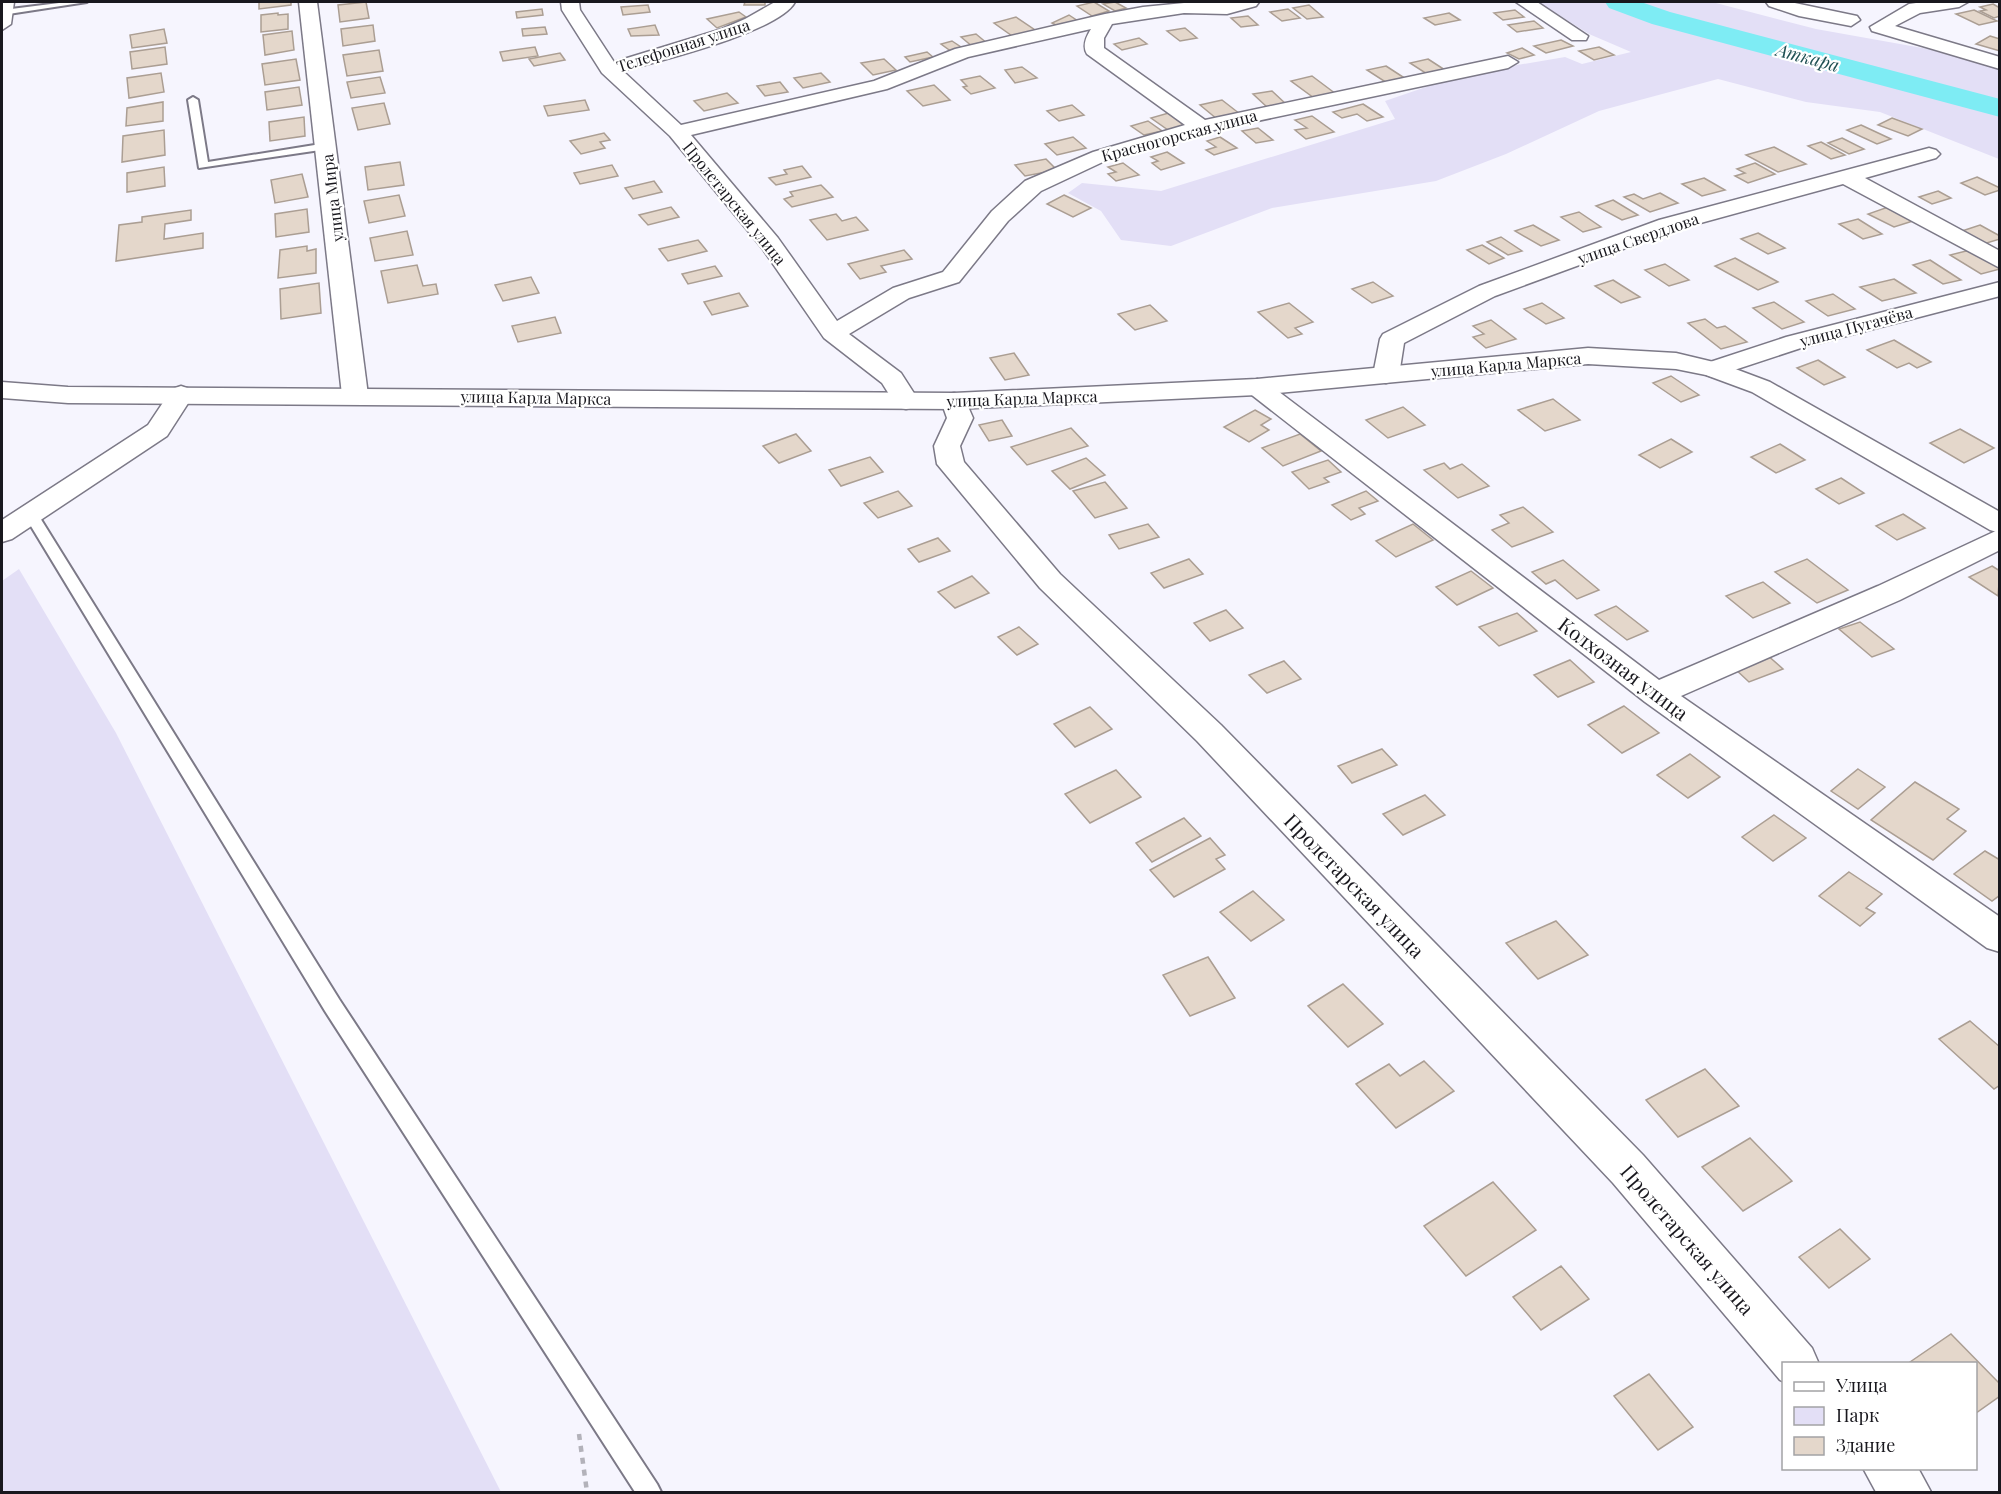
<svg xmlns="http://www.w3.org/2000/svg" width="2001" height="1494" viewBox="0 0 2001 1494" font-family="'Playfair Display',serif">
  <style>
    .green { fill: #e3dff6 }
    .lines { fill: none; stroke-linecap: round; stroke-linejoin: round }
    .river { fill: #7eecf4; fill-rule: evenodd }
    .building { fill: #e4d7cb; stroke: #ab9e93; stroke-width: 1.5 }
    .service-casing { stroke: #7c7987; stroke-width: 4 }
    .minor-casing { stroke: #7c7987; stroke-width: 3 }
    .tertiary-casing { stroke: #7c7987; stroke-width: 3 }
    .path { stroke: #b3b2ba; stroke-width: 4.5; stroke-dasharray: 6 6; stroke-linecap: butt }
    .service { fill: #fff; fill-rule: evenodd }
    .minor { fill: #fff; fill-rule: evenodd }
    .tertiary { fill: #fff; fill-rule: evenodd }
    .labels { text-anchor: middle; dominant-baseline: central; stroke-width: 4.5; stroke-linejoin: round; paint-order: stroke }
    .far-street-label { font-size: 16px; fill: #19181e; stroke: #fff }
    .far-water-label { font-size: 18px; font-style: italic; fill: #205154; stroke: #fff }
    .street-label { font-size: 20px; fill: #19181e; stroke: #fff }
  </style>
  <rect width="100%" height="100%" fill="#f6f5fe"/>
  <g class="green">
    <path d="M1538,2H1712L1816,29L1928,49L1999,69V159L1880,112L1806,102L1718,79L1599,111L1506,154L1436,181L1272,208L1171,246L1121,240L1101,211L1068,193L1082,183L1161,191L1395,119L1385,101L1464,74L1565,57L1582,64L1631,52L1589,34Z"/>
    <path d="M19,569L116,733L501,1492H2V581Z"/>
  </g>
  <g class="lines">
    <path class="river" d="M1605,2H1641L1670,12L2000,99V117L1652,24L1609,8Z"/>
  </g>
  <g class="building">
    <path d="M259,2H291V5L259,9Z"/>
    <path d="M366,2L369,18L340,22L338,5Z"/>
    <path d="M745,2H776H765V5H744Z"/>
    <path d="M1094,2L1109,11L1092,16L1077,6Z"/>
    <path d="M1115,2L1126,8L1115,11L1103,4Z"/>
    <path d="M1993,4L2000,8V16L1994,18L1980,11L1986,10L1980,7Z"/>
    <path d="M648,5L650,12L623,15L621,7Z"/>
    <path d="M1309,5L1323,17L1307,19L1293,8Z"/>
    <path d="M542,9L543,15L517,18L516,12Z"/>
    <path d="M1288,9L1300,18L1282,21L1270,12Z"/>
    <path d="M1515,10L1524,17L1503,20L1494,13Z"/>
    <path d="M1974,10L1997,21L1979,25L1956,14Z"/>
    <path d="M739,12L746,17L717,28L707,19Z"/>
    <path d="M278,13V15L288,14V29L261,32V15Z"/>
    <path d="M1449,13L1460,20L1435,25L1424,18Z"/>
    <path d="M1069,15L1081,23L1061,28L1052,23Z"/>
    <path d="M1248,16L1258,25L1241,27L1231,18Z"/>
    <path d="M1016,17L1038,32L1015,38L994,23Z"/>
    <path d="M1534,21L1543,28L1517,32L1508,25Z"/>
    <path d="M373,25L375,41L343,46L341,29Z"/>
    <path d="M655,25L659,35L631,36L628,29Z"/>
    <path d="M545,27L547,34L523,36L522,29Z"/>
    <path d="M1185,28L1197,38L1180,41L1167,31Z"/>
    <path d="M164,29L167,43L132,48L130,35Z"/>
    <path d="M292,31L294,50L265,55L263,35Z"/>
    <path d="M976,34L988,44L973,47L961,37Z"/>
    <path d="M1990,36L2000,39V51L1976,44Z"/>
    <path d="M1139,38L1147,44L1122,50L1114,44Z"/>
    <path d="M1561,40L1573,46L1546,53L1534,46Z"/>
    <path d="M952,41L964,49L952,52L941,44Z"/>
    <path d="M165,47L167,64L132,69L130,52Z"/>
    <path d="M535,47L538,56L503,61L500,52Z"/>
    <path d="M1599,47L1614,55L1594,60L1579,51Z"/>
    <path d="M1522,48L1534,55L1519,59L1507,53Z"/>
    <path d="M379,50L383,71L347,76L343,55Z"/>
    <path d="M927,52L933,57L910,62L905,57Z"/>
    <path d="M560,53L565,60L534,66L529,59Z"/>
    <path d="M296,59L300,80L265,85L262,64Z"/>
    <path d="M884,59L896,70L873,75L861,63Z"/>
    <path d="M1428,59L1445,70L1427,74L1410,63Z"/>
    <path d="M1386,66L1406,79L1387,83L1367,70Z"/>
    <path d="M1022,67L1037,78L1015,83L1005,70Z"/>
    <path d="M161,73L164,92L129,98L127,78Z"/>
    <path d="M821,73L830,82L803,88L794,78Z"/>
    <path d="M980,76L995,88L971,94L963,87L967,86L961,80Z"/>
    <path d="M1312,76L1336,94L1314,98L1291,81Z"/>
    <path d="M380,77L385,93L351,98L347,82Z"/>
    <path d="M780,82L788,92L765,96L757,86Z"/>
    <path d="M934,85L950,100L923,106L907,91Z"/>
    <path d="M299,87L302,105L267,110L265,92Z"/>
    <path d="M1272,91L1287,105L1268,108L1253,94Z"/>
    <path d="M727,93L738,103L704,111L694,101Z"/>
    <path d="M585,100L589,110L548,116L544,106Z"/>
    <path d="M1222,100L1240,114L1217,119L1200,105Z"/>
    <path d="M163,102V121L126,126L127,108Z"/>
    <path d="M384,103L390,124L358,130L352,108Z"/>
    <path d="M1363,104L1383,117L1367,121L1357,114L1342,118L1333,112Z"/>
    <path d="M1072,105L1084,115L1059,121L1047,111Z"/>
    <path d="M1172,112L1190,124L1168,130L1151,118Z"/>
    <path d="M1312,116L1334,132L1306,139L1295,130L1307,128L1295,120Z"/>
    <path d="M304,117L305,136L270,141L269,122Z"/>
    <path d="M1892,118L1922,129L1908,136L1878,125Z"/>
    <path d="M1148,121L1162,131L1144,135L1131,126Z"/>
    <path d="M1861,125L1891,139L1877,144L1847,130Z"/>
    <path d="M1258,128L1273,140L1256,143L1242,131Z"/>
    <path d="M164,130L165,155L122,162L123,136Z"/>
    <path d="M604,133L610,140L600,142L605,148L581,154L570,141Z"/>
    <path d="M1073,137L1086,148L1057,155L1045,144Z"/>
    <path d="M1220,137L1237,148L1214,155L1206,150L1216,147L1207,141Z"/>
    <path d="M1842,138L1864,149L1849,154L1828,143Z"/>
    <path d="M1821,142L1845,155L1831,159L1808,146Z"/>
    <path d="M1774,147L1806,164L1778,172L1746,155Z"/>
    <path d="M1167,152L1184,163L1161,170L1152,163L1158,161L1151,157Z"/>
    <path d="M1046,159L1057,170L1025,176L1015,165Z"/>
    <path d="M400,162L404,185L368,190L365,167Z"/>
    <path d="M1123,163L1139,175L1116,181L1108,174L1116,172L1108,167Z"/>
    <path d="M1755,163L1775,174L1748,183L1735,176L1745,173L1737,169Z"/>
    <path d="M612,165L618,176L580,184L574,173Z"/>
    <path d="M802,166L811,177L776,185L769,178L787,174L784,170Z"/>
    <path d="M164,167L165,186L127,192V173Z"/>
    <path d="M302,174L308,197L275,203L271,180Z"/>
    <path d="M1977,177L2000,188V190L1985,195L1961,183Z"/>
    <path d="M1704,178L1725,190L1702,196L1682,184Z"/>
    <path d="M654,181L662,192L633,199L625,188Z"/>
    <path d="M821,185L833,197L792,207L784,199L793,196L790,192Z"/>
    <path d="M1938,191L1951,198L1932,204L1919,197Z"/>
    <path d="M1660,193L1678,203L1650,212L1624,197L1634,194L1643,199Z"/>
    <path d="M399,195L405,216L369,223L364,201Z"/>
    <path d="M1064,195L1091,208L1073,217L1047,204Z"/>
    <path d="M1613,200L1638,215L1622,220L1596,206Z"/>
    <path d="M1891,206L1916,220L1894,227L1868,214Z"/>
    <path d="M671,207L679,217L648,225L639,215Z"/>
    <path d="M307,209L309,232L276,237L275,214Z"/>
    <path d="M191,210V220L165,224L164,239L203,233V248L116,261L119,225L142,222V217Z"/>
    <path d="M1579,212L1601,227L1583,232L1561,217Z"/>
    <path d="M836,214L842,221L856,217L868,230L827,240L810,220Z"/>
    <path d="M1858,219L1882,234L1863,239L1839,224Z"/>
    <path d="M1533,225L1559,240L1541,246L1515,231Z"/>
    <path d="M1980,225L2000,236V239L1980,245L1956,233Z"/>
    <path d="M407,231L413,255L375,261L370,238Z"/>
    <path d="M1758,233L1785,248L1768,254L1741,239Z"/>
    <path d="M1501,237L1522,251L1508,255L1487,242Z"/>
    <path d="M698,240L707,251L668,261L659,249Z"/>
    <path d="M1482,245L1504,258L1489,264L1467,250Z"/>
    <path d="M307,246V251L316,249V273L278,278L280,250Z"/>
    <path d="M904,250L912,259L881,266L886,272L860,279L848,264Z"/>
    <path d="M1970,250L2000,267V269L1981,274L1950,255Z"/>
    <path d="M1735,258L1778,282L1758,290L1715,266Z"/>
    <path d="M1930,260L1961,280L1943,284L1913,265Z"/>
    <path d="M1665,264L1689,280L1669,286L1645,270Z"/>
    <path d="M417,265L423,286L436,284L438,294L388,303L381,271Z"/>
    <path d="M715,266L722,276L688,284L682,274Z"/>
    <path d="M531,277L539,293L503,301L495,285Z"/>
    <path d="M1894,279L1916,293L1882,301L1860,287Z"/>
    <path d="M1613,280L1640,297L1621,303L1595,286Z"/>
    <path d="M1373,282L1393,296L1372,303L1352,289Z"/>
    <path d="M319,283L321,313L281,319L280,289Z"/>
    <path d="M739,293L748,306L712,315L704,302Z"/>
    <path d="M1833,294L1855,309L1828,316L1806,301Z"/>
    <path d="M1774,302L1804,322L1782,329L1753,308Z"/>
    <path d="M1289,303L1313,322L1295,328L1302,334L1288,338L1258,312Z"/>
    <path d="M1542,303L1564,318L1546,324L1524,309Z"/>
    <path d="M1150,305L1167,321L1135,330L1118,314Z"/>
    <path d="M555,317L561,333L518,342L512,326Z"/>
    <path d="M1705,319L1717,328L1725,326L1747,342L1721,349L1688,323Z"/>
    <path d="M1491,320L1516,339L1486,348L1473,337L1484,334L1473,326Z"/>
    <path d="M1894,340L1931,362L1917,368L1909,363L1897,368L1867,350Z"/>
    <path d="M1014,353L1029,375L1005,380L990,358Z"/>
    <path d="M1818,360L1845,377L1824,385L1797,368Z"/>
    <path d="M1671,376L1699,395L1681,402L1653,383Z"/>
    <path d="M1553,399L1580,420L1545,431L1518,410Z"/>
    <path d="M1403,407L1425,425L1388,438L1366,420Z"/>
    <path d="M1255,410L1271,419L1261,425L1269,430L1249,442L1224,427Z"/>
    <path d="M1002,420L1012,436L989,441L979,425Z"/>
    <path d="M1071,428L1088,446L1027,465L1011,447Z"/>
    <path d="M1960,429L1994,448L1964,463L1930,443Z"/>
    <path d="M796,434L811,451L779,463L763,446Z"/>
    <path d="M1300,434L1321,451L1283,466L1262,448Z"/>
    <path d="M1671,439L1692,452L1660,468L1639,455Z"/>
    <path d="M1780,444L1805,460L1776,473L1751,457Z"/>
    <path d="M870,457L883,472L841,486L829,470Z"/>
    <path d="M1086,458L1105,475L1070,489L1052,471Z"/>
    <path d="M1328,460L1341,472L1324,478L1329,482L1309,489L1292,472Z"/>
    <path d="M1444,463L1450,469L1462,464L1489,486L1458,498L1424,470Z"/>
    <path d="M1841,478L1864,493L1839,504L1816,489Z"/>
    <path d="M1105,482L1127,508L1095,518L1073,491Z"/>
    <path d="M898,491L912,506L878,518L864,503Z"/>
    <path d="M1366,491L1378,501L1359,508L1365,514L1351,520L1332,505Z"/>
    <path d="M1523,507L1553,532L1512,547L1492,530L1509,523L1500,515Z"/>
    <path d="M1903,514L1925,528L1897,540L1876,526Z"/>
    <path d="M1148,524L1159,537L1119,549L1109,535Z"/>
    <path d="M1413,524L1433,540L1396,557L1376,541Z"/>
    <path d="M938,538L950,551L919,562L908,549Z"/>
    <path d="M1189,559L1203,574L1164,588L1151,573Z"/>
    <path d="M1807,559L1848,590L1817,603L1775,572Z"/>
    <path d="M1563,560L1599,590L1577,599L1555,580L1546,584L1532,572Z"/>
    <path d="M1992,566L2000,571L1998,596L1969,577Z"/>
    <path d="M1471,571L1493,588L1457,605L1436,587Z"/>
    <path d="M972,576L989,593L955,608L938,592Z"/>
    <path d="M1763,582L1790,603L1753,618L1726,596Z"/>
    <path d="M1616,606L1648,631L1627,640L1595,615Z"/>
    <path d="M1226,610L1243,628L1210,641L1194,623Z"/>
    <path d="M1517,613L1537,631L1499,646L1479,627Z"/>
    <path d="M1860,622L1894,649L1872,657L1839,629Z"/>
    <path d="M1019,627L1038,644L1017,655L998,637Z"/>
    <path d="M1766,654L1783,669L1749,682L1732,666Z"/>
    <path d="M1570,660L1594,682L1558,697L1534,675Z"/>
    <path d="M1284,661L1301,679L1267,693L1249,675Z"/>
    <path d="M1624,706L1659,733L1622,753L1588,725Z"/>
    <path d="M1090,707L1112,729L1075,747L1054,724Z"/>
    <path d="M1382,749L1397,765L1352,783L1338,766Z"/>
    <path d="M1690,754L1720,777L1688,798L1657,775Z"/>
    <path d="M1858,769L1885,787L1858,809L1831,791Z"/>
    <path d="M1116,770L1141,797L1090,823L1065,794Z"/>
    <path d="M1915,782L1959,809L1947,819L1966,831L1933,860L1871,820Z"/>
    <path d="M1425,795L1445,815L1403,835L1383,814Z"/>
    <path d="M1774,815L1806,838L1773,861L1742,837Z"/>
    <path d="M1184,818L1201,836L1152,862L1136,843Z"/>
    <path d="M1210,838L1225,855L1216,859L1225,869L1174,897L1150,870Z"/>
    <path d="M1985,851L2000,860V895L1992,901L1954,874Z"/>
    <path d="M1849,872L1882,894L1866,908L1875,913L1860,926L1819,896Z"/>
    <path d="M1253,891L1284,920L1251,941L1220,912Z"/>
    <path d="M1556,921L1588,955L1538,979L1506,943Z"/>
    <path d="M1208,957L1235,998L1190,1016L1163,975Z"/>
    <path d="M1343,984L1383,1024L1348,1047L1308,1006Z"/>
    <path d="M1970,1021L2000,1047V1085L1994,1089L1939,1039Z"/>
    <path d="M1424,1061L1454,1091L1396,1128L1356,1084L1389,1064L1400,1076Z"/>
    <path d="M1705,1069L1739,1106L1678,1137L1646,1100Z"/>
    <path d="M1750,1138L1792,1181L1743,1211L1702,1167Z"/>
    <path d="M1493,1182L1536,1230L1466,1276L1424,1226Z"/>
    <path d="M1840,1229L1870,1259L1829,1288L1799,1257Z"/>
    <path d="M1561,1266L1589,1299L1541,1330L1513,1297Z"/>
    <path d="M1951,1334L2000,1384V1396L1976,1413V1364L1910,1362Z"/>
    <path d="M1649,1374L1693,1427L1658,1450L1614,1396Z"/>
  </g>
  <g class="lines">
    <g class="service-casing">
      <g id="service">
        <path d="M67,2H87L2,15L3,10Z"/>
        <path d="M193,97L198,100L208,162L327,143L332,146L327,149L199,168L188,100Z"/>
        <path d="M30,509L37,513L339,999L657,1484L661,1492H635L325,1011L23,513Z"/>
      </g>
    </g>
    <g class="minor-casing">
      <g id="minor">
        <path d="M299,2H317L368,395L364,400L355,403L346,400L342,395Z"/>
        <path d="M561,2H579L580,10L614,62L722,29L745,19L775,2H795C779,32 658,61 623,71L681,125L874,81L955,49L1105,14L1143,7L1184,3L1259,2L1256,6L1227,14L1184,13L1112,24L1104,38V48L1205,120L1508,56L1518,62L1508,68L1205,132L1107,160L1041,191L1008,221L959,282L909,298L849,334L901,373L919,401L915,407L906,409L897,407L882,383L824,338L762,248L670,136L602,73L562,10ZM1091,29C1086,37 1082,46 1087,54L1185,125L1093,152L1025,181L992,211L943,272L893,288L837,321L778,238L691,135L887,89L968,57Z"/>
        <path d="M1516,2H1537L1588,36L1586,40H1572Z"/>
        <path d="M1766,2H1790L1857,16L1860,20L1851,26L1799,16L1769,6Z"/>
        <path d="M1923,2H1968L1959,7L1920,13L1895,26L2000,57V69L1872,31L1870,27L1909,4Z"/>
        <path d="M1929,148L1936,150L1940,154L1936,158L1865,178L2000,251V268L1843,184L1675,230L1495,296L1404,343L1399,375L1395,380L1386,383L1377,380L1373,375L1380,339L1383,334L1479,286L1659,220Z"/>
        <path d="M2000,282V296L1804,347L1713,377L1704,374L1700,369L1704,364L1786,337Z"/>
        <path d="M1257,379L1266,382L1659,680L1878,586L2000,529V550L1900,600L1681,696L2000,917V952L1987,948L1645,702L1248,392L1244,387L1248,382Z"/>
        <path d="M181,386L190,389L194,394L167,436L12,539L2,542V520L148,425L172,389Z"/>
        <path d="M954,393L963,395L973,418L960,446L964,462L1060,574L1221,725L1643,1155L1812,1348L1819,1364H1784V1382L1780,1380L1613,1183L1197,741L1040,588L937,464L934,446L947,418L941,401L945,395Z"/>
        <path d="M1863,1468H1918L1931,1492H1876Z"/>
      </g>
    </g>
    <g class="tertiary-casing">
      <g id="tertiary">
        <path d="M2,2H14L11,24L2,30Z"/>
        <path d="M1588,348L1676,353L1722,364L1770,382L2000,512V533L1990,530L1752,392L1706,375L1676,369L1588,364L1257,395L954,409L68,403L2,398V382L68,387L954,393L1257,379Z"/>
      </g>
    </g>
    <path class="path" d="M579,1434L587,1492"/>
    <use href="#service" class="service"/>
    <use href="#minor" class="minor"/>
    <use href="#tertiary" class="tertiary"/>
  </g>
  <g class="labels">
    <g class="far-street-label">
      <text transform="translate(683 45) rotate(-18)">Телефонная улица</text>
      <text transform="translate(1179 135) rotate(-15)">Красногорская улица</text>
      <text transform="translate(332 198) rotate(-97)">улица Мира</text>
      <text transform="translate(735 203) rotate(51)">Пролетарская улица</text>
      <text transform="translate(1638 238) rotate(-19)">улица Свердлова</text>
      <text transform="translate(1856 326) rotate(-15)">улица Пугачёва</text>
      <text transform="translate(1506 364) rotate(-5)">улица Карла Маркса</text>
      <text transform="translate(536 397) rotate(1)">улица Карла Маркса</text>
      <text transform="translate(1022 398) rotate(-2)">улица Карла Маркса</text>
    </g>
    <g class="far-water-label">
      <text transform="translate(1808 57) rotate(15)">Аткара</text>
    </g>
    <g class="street-label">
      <text transform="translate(1624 668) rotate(37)">Колхозная улица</text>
      <text transform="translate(1355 885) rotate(46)">Пролетарская улица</text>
      <text transform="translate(1688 1239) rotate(49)">Пролетарская улица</text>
    </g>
  </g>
  <rect width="2001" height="1494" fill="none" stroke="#19181e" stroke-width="6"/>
  <rect x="1782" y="1362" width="195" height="108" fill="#ffffff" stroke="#a3a3a5" stroke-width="1.5"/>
  <rect x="1794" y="1382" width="30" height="9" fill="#ffffff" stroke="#a3a3a5" stroke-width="1.5"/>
  <text x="1836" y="1392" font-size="18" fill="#19181e">Улица</text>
  <rect x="1794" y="1407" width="30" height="18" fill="#e3dff6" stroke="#a3a3a5" stroke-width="1.5"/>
  <text x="1836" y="1422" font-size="18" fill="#19181e">Парк</text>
  <rect x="1794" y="1437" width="30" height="18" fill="#e4d7cb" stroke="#a3a3a5" stroke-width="1.5"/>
  <text x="1836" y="1452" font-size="18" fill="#19181e">Здание</text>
</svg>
